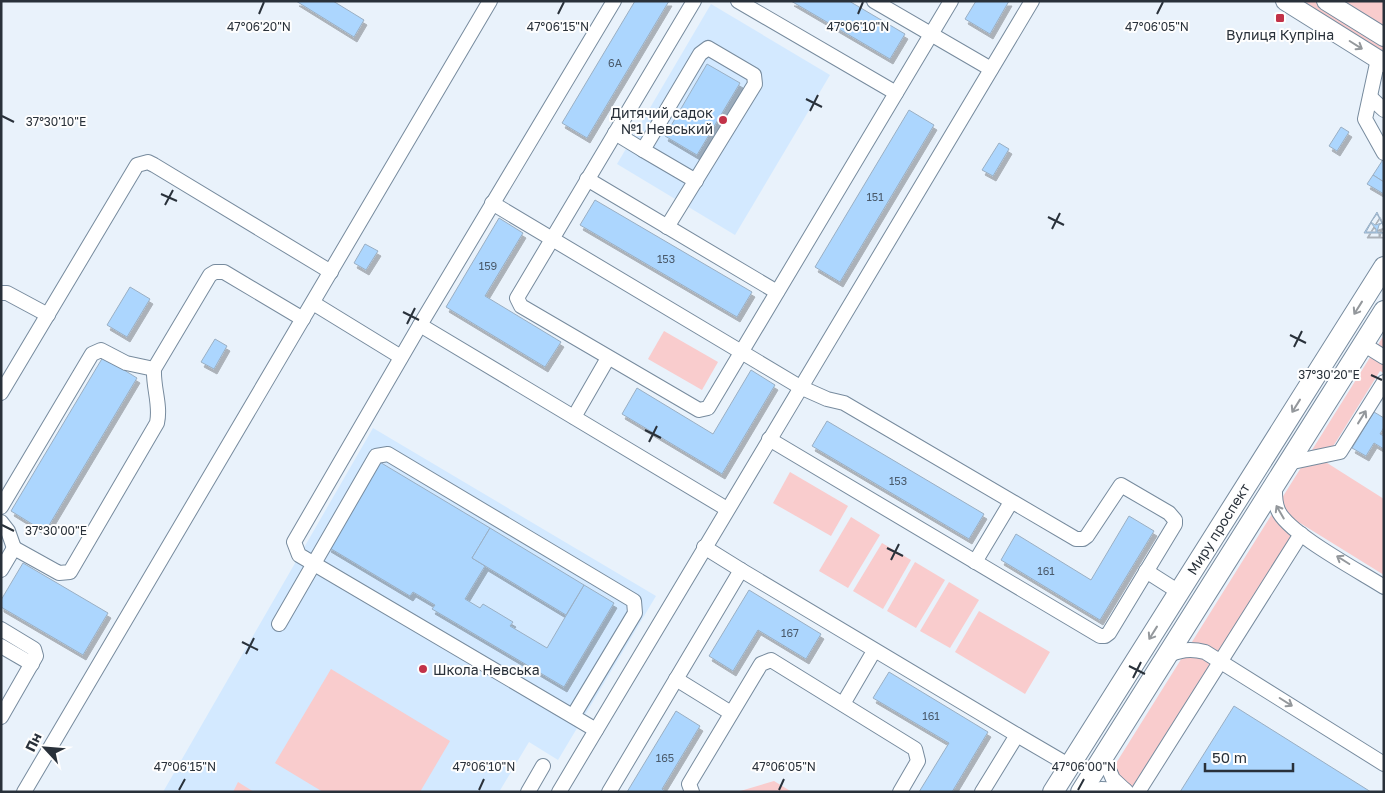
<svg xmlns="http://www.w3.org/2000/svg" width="1385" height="793" viewBox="0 0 1385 793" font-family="'Golos Text',sans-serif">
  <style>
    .built { fill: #d3e9ff }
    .green { fill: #f9cccd }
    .building { fill: #acd6fe; stroke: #9aafc3; fill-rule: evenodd; filter: url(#shadow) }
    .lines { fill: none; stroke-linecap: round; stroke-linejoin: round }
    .minor-casing { stroke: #778b9e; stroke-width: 16 }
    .major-casing { stroke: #778b9e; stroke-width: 20 }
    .highway-casing { stroke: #778b9e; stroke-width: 22 }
    .minor { stroke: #fff; stroke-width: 14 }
    .major { stroke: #fff; stroke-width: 18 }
    .highway { stroke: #fff; stroke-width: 20 }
    .oneway { stroke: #94989c }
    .ticks { fill: none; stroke: #29313a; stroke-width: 2 }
    .poi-dot { fill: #c23248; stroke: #fefefe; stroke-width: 2 }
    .labels { text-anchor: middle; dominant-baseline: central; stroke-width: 4; stroke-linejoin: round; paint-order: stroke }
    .number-label { font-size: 11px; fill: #4a5a6b }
    .poi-label { font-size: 14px; fill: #29313a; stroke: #fefefe }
    .street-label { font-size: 14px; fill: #29313a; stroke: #fefefe }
    .ticks-label { font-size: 12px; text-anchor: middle; fill: #29313a; stroke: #fefefe; stroke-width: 4; stroke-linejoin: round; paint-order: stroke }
  </style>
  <defs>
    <filter id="shadow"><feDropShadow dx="3" dy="5" stdDeviation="0" flood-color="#0004"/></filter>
  </defs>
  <rect width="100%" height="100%" fill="#e9f2fb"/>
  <g class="built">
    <path d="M711,4L830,75L735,235L617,164Z"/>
    <path d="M373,428L656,596L558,760L529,742L499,792H163Z"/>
  </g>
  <g class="green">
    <path d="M1295,1H1316L1384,43V57Z"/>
    <path d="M1340,1H1384V28Z"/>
    <path d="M664,331L718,362L702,390L648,359Z"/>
    <path d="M1384,335V373L1380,371L1324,461L1384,499V575L1300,523L1129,792H1098Z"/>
    <path d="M790,472L848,506L831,536L773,503Z"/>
    <path d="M851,517L880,535L848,588L819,571Z"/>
    <path d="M882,543L911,560L883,609L853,591Z"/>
    <path d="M915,562L945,580L916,628L887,611Z"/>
    <path d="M949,582L979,600L950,648L920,631Z"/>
    <path d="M979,611L1050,652L1025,694L955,652Z"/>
    <path d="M331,669L450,741L420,792H323L275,763Z"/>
    <path d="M774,781L792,792H737Z"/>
    <path d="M238,782L254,792H233Z"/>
  </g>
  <g class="building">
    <path d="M296,1H333L364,20L354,37Z"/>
    <path d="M635,1H669L587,138L562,123Z"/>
    <path d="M791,1H849L905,34L890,59Z"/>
    <path d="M976,1H1009L990,34L965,19Z"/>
    <path d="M707,64L740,83L697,155L665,136Z"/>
    <path d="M909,110L934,125L840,282L815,267Z"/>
    <path d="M1341,127L1349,132L1337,151L1329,146Z"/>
    <path d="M999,143L1009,149L993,176L982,170Z"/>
    <path d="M1384,158V182L1373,175Z"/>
    <path d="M1373,175L1384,182V194L1367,184Z"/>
    <path d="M595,200L752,292L737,317L580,225Z"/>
    <path d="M1377,212L1384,227L1382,223L1379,225L1377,232L1384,233H1364ZM1377,214L1382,223L1375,225L1371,222ZM1371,223L1376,229V232H1366Z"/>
    <path d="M499,218L523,233L485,296L561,342L545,367L446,307Z"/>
    <path d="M365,244L378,251L366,270L354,263Z"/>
    <path d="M130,287L150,299L127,337L107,325Z"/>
    <path d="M215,339L227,346L214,369L201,362Z"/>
    <path d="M103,357L137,378L45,532L11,511Z"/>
    <path d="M751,370L775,385L722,474L622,414L637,388L713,434Z"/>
    <path d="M1374,412L1384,418V427L1380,434L1384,436V449L1374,443L1366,456L1352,448Z"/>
    <path d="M827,421L984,514L969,539L812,446Z"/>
    <path d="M378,461L490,528L472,558L485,566L465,599L480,608L483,604L513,622L510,626L547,648L584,585L614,603L564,687L432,609L435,605L413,592L410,596L328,547Z"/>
    <path d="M1129,516L1154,531L1100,620L1001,560L1016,534L1091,580Z"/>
    <path d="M490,528L584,585L566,615L472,558Z"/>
    <path d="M23,563L108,613L83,655L1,607V600Z"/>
    <path d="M749,590L821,634L806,659L758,630L733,671L709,656Z"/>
    <path d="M889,672L988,732L952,792H919L949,743L873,698Z"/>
    <path d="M1234,706L1371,792H1180Z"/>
    <path d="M676,711L700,726L662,789L666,792H627Z"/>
  </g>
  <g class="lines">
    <g class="minor-casing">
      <g id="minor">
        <path d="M694,1L517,298L521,306L699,410L708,408L951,1"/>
        <path d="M738,1L896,93"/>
        <path d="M874,1L991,69"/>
        <path d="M1378,59L1365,119L1384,153"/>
        <path d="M1370,97L1384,110"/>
        <path d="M615,133L643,150L700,54L708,48L754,75L755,84L667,227"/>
        <path d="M643,150L696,181"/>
        <path d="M587,179L777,292"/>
        <path d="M492,203L800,387L827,399L844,403L1076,539H1083L1087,536L1121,485L1169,513L1175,520V524L1109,633L1105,636H1100L769,439"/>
        <path d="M1,293H7L48,315"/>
        <path d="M313,303L401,357"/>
        <path d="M420,325L727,509"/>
        <path d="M1363,344L1384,357"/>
        <path d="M1,393L137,165L148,162L154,165L331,272"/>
        <path d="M574,417L608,358"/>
        <path d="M1288,463L1340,452L1384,382"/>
        <path d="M1275,483C1275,492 1274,501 1278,510C1287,533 1361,572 1384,587"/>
        <path d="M1,507L92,354L101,350L126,363L154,369"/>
        <path d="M1,522L8,531L14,548"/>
        <path d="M704,547L741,570"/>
        <path d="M975,562L1011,502"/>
        <path d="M1,570L14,548L59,573L70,572L157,423C161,405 153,388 154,369L210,275L215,272H224L303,319"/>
        <path d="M1146,571L1179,592"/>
        <path d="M279,624L376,456L388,454L634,601L635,613L573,716"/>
        <path d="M1,629L34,649L36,656L1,717"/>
        <path d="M1,646L32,664"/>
        <path d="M1166,656C1180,650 1190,648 1205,652L1384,764"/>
        <path d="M676,679L731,713"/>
        <path d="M843,704L874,651"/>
        <path d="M596,730L299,555L294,542L420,325L614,1"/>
        <path d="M1017,735L1070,766"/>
        <path d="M1103,756L1113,779L1127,792"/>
        <path d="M24,792L490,1"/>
        <path d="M528,792L543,766"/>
        <path d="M559,792L1032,1"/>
        <path d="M609,792L741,570L1017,735L982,792"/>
        <path d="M692,792L689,784L761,664L771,660L915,749L918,761L900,792"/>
        <path d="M1089,792L1101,789L1125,790"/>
        <path d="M1138,792L1301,534"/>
      </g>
    </g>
    <g class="major-casing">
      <g id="major">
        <path d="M1285,1L1384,63"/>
        <path d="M1326,1L1384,37"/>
      </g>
    </g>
    <g class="highway-casing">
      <g id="highway">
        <path d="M1053,792L1384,267"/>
        <path d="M1081,792L1384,311"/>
      </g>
    </g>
    <use href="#minor" class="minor"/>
    <use href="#major" class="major"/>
    <use href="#highway" class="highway"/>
  </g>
  <defs><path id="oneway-shaft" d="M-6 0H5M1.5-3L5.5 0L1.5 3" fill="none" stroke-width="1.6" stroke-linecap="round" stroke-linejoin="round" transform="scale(1.25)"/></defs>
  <g class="oneway">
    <use href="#oneway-shaft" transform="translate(1356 45) rotate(32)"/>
    <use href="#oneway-shaft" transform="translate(1358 308) rotate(122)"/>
    <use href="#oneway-shaft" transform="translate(1296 406) rotate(122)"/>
    <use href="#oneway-shaft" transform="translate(1362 417) rotate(-58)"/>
    <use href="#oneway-shaft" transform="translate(1280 512) rotate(-120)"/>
    <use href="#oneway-shaft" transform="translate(1343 560) rotate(-148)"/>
    <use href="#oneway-shaft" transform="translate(1153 633) rotate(122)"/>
    <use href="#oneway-shaft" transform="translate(1286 702) rotate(32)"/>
  </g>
  <path class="ticks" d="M259,14L264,2M558,14L564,2M858,14L863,2M1157,14L1163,2M806,99L822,107M810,111L818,95M2,116L14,122M161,194L177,201M165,205L173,190M1048,217L1064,225M1052,229L1060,213M403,312L419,320M407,324L415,308M1290,335L1306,343M1294,347L1302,331M1371,375L1382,380M645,430L661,438M649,442L657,426M2,525L14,531M887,548L903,556M891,560L899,544M242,642L258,650M246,654L254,638M1129,666L1145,674M1133,678L1141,662M179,790L185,779M479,790L484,779M779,790L784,779M1078,790L1084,779"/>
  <g class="poi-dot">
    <rect x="1275" y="13" width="10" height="10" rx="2.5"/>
    <circle cx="723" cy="120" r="5"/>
    <circle cx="423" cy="669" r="5"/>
  </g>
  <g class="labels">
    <g class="number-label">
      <text x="615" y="62">6А</text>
      <text x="875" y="196">151</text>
      <text x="666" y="258">153</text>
      <text x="488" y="265">159</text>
      <text x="898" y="480">153</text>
      <text x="1046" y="570">161</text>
      <text x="790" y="632">167</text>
      <text x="931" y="715">161</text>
      <text x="665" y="757">165</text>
    </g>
    <g class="poi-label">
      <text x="1280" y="34">Вулиця Купріна</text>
      <text x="713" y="112" text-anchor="end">Дитячий садок<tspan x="713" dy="16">№1 Невський</tspan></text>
      <text x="433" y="669" text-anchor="start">Школа Невська</text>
    </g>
    <g class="street-label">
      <text transform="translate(1218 529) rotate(-58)">Миру проспект</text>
    </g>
  </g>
  <g class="ticks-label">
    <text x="259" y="31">47°06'20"N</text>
    <text x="558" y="31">47°06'15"N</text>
    <text x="858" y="31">47°06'10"N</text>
    <text x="1157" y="31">47°06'05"N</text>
    <text x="56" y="126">37°30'10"E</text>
    <text x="1329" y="379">37°30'20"E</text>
    <text x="56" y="535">37°30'00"E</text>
    <text x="185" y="771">47°06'15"N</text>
    <text x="484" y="771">47°06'10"N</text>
    <text x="784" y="771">47°06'05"N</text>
    <text x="1084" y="771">47°06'00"N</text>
  </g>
  <rect width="1385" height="793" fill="none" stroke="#29313a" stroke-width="5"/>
  <g transform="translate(45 748) rotate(296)" stroke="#fefefe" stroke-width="4" paint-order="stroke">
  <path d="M0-4L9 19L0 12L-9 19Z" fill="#29313a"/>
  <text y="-8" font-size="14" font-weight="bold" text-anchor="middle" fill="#29313a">Пн</text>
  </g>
  <path d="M1205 763v8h88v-8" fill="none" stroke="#29313a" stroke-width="2.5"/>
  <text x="1212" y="763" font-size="15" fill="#29313a" stroke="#fefefe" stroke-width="4" paint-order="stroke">50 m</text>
</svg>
